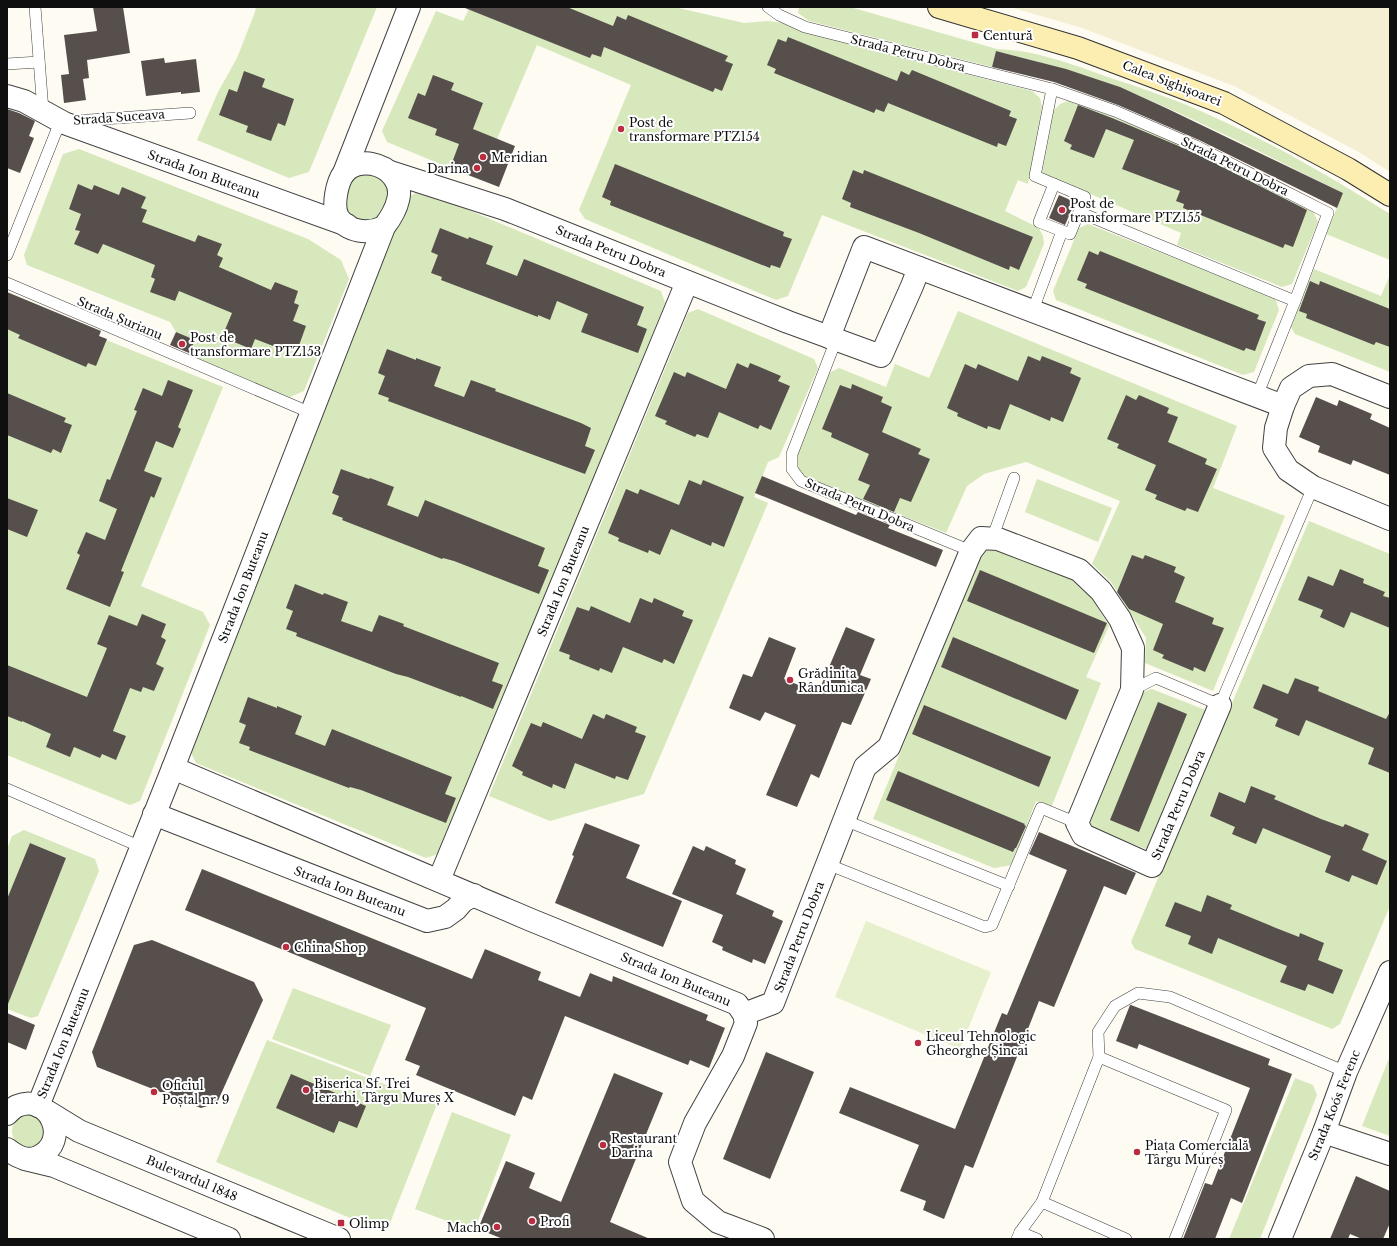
<svg xmlns="http://www.w3.org/2000/svg" width="1397" height="1246" viewBox="0 0 1397 1246" font-family="'Libre Baskerville',serif">
  <style>
    .farmland { fill: #f4eed2 }
    .green { fill: #d7e8bc }
    .pitch { fill: #e7f0cd }
    .building { fill: #574f4c }
    .lines { fill: none; stroke-linecap: round; stroke-linejoin: round }
    .service-casing { stroke: #424242; stroke-width: 12 }
    .minor-casing { stroke: #424242; stroke-width: 24 }
    .tertiary-casing { stroke: #424242; stroke-width: 24 }
    .secondary-casing { stroke: #313131; stroke-width: 24 }
    .service { stroke: #fff; stroke-width: 11 }
    .minor { stroke: #fff; stroke-width: 22 }
    .tertiary { stroke: #fff; stroke-width: 22 }
    .secondary { stroke: #fcedb0; stroke-width: 22 }
    .poi-dot { fill: #ba2c3f; stroke: #fff; stroke-width: 1.5 }
    .labels { text-anchor: middle; dominant-baseline: central; stroke-width: 4; stroke-linejoin: round; paint-order: stroke }
    .poi-label { font-size: 12px; fill: #0f0f0f; stroke: #fff; text-anchor: start }
    .street-label { font-size: 12px; fill: #0f0f0f; stroke: #fff }
  </style>
  <rect width="100%" height="100%" fill="#fefbf2"/>
  <path class="farmland" d="M1010,7H1390V172L1357,151L1234,86L1082,28Z"/>
  <g class="green">
    <path d="M256,7H377L309,172L289,178L197,140L218,92L237,58L255,12Z"/>
    <path d="M470,7H674L744,23L768,21L783,23L804,32L1032,91L1040,98L1042,107L1028,184L1018,180L1005,211L1039,228L1043,236L1044,244L1026,287L1018,291L822,215L788,296L776,300L585,219L579,210L631,85L537,45L497,139L450,168L387,142L382,131L436,11L463,21Z"/>
    <path d="M799,7H850L997,49C1032,50 1069,63 1102,75C1141,88 1181,101 1218,119C1278,146 1334,179 1390,214V260L1326,234L1343,193C1270,157 1197,119 1121,88C1081,72 1038,62 996,51L992,67L809,21L798,13Z"/>
    <path d="M1068,101L1113,117L1192,150L1313,211L1318,222L1292,284L1282,287L1177,245L1181,233L1042,173L1054,110L1060,104Z"/>
    <path d="M79,149L308,239L341,260L349,279L304,391L290,397L188,355L194,340L176,332L170,322L27,265L24,255L63,154Z"/>
    <path d="M377,171C381,176 387,182 388,187C392,198 380,220 368,222C363,223 355,218 350,216L345,207L344,197L353,177L361,172Z"/>
    <path d="M421,190L661,291L665,303L441,853L426,858L196,763L190,751L407,198Z"/>
    <path d="M1088,224L1275,298L1279,310L1254,372L1243,375L1056,300L1053,291L1079,228Z"/>
    <path d="M1314,269L1381,296L1390,275V372L1295,334L1291,327Z"/>
    <path d="M7,300L223,387L141,586L203,612L210,625L140,801L130,805L7,755Z"/>
    <path d="M698,309L814,359L818,368L779,457L768,462L754,497L768,503L644,794L550,821L489,796L688,313Z"/>
    <path d="M958,311L1237,426L1213,488L1285,516L1213,691L1145,663L1146,638L1111,582L1092,564L1120,501L1026,462L984,474L967,486L946,533L804,477L798,468L797,454L829,373L839,368L886,387L895,364L929,378Z"/>
    <path d="M1037,479L1112,508L1098,542L1025,512Z"/>
    <path d="M1309,521L1390,554V906L1340,1024L1332,1029L1135,949L1131,942Z"/>
    <path d="M991,546L1081,581L1109,626L1086,677L1101,683L1051,808L1036,801L1012,865L994,868L873,819L984,548Z"/>
    <path d="M1152,689L1208,711L1151,851L1091,828L1086,816L1135,694Z"/>
    <path d="M24,830L95,859L99,871L38,1016L31,1018L7,1009V1006L66,858L30,843L7,899V849L12,836Z"/>
    <path d="M293,988L391,1025L370,1076L272,1039Z"/>
    <path d="M267,1040L437,1104L386,1233L216,1162Z"/>
    <path d="M1390,1056V1136L1362,1126Z"/>
    <path d="M1295,1078L1313,1085L1317,1095L1260,1239H1229Z"/>
    <path d="M452,1112L511,1135L474,1231L415,1209Z"/>
    <circle cx="28" cy="1131" r="16"/>
  </g>
  <path class="pitch" d="M866,921L991,972L960,1049L835,997Z"/>
  <g class="building">
    <path d="M93,7H123L130,53L87,60L89,78L83,79L86,100L64,103L61,75L69,74L64,35L97,31Z"/>
    <path d="M465,7H567L613,26L617,16L626,20L628,15L728,56L725,61L733,64L722,91L715,88L713,92L604,47L601,57L592,54L590,58L465,8Z"/>
    <path d="M788,37L897,81L901,71L909,75L912,70L1011,111L1009,116L1017,119L1006,146L998,143L997,147L888,103L884,112L876,109L874,113L774,73L776,69L767,65L778,39L786,42Z"/>
    <path d="M996,51L1066,69L1120,87L1166,108L1343,193L1337,208L1199,140L1118,105L1054,82L992,67Z"/>
    <path d="M164,58L165,63L196,59L200,92L181,94V92L146,96L141,61Z"/>
    <path d="M244,71L265,79L262,87L294,99L285,126L278,123L271,141L246,132L248,126L219,115L229,89L237,92Z"/>
    <path d="M433,75L454,83L451,90L483,103L473,129L515,146L499,187L450,168L459,144L435,135L437,129L408,118L418,93L425,96Z"/>
    <path d="M1078,105L1112,118L1193,152L1307,210L1293,247L1285,244L1283,248L1183,208L1184,204L1176,201L1180,191L1122,169L1134,140L1106,129L1094,158L1070,149L1072,145L1064,141Z"/>
    <path d="M7,109L19,113L35,121L29,136L34,138L20,173L7,168Z"/>
    <path d="M615,164L784,232L783,236L792,239L780,268L771,265L770,268L610,205L611,201L602,197Z"/>
    <path d="M853,170L863,174L864,170L1033,237L1019,270L1010,266L1009,270L919,233L850,207L851,203L842,199Z"/>
    <path d="M78,184L92,190L94,185L119,195L122,187L146,197L141,208L147,210L142,222L195,242L198,235L222,244L217,255L223,258L219,267L271,290L275,282L298,291L294,303L299,305L293,321L306,326L297,351L283,345L281,349L255,339L251,349L222,337L232,313L179,291L175,301L150,292L155,279L151,277L155,265L103,244L98,254L74,244L80,231L75,230L81,214L69,209Z"/>
    <path d="M1059,195L1075,202L1065,225L1049,218Z"/>
    <path d="M440,228L468,239L469,237L493,246L486,264L517,276L524,259L644,307L637,325L647,329L638,353L581,332L588,314L557,301L550,320L538,315V317L441,280L442,277L431,273L438,255L431,252Z"/>
    <path d="M1089,251L1098,255L1100,251L1259,315L1257,319L1266,322L1255,351L1246,348L1244,351L1085,288L1087,284L1077,280Z"/>
    <path d="M1310,281L1319,285L1320,281L1390,309V347L1376,342L1374,345L1306,318L1307,314L1299,311Z"/>
    <path d="M7,292L101,331L99,336L107,339L96,366L88,363L86,367L18,338L20,335L7,329Z"/>
    <path d="M176,332L195,340L189,353L170,345Z"/>
    <path d="M387,349L416,360V358L441,367L434,386L464,397L471,380L496,389L495,391L581,423L591,428L585,446L595,450L585,474L388,401L389,398L378,394L385,376L378,373Z"/>
    <path d="M1028,356L1040,361L1042,356L1072,368L1070,373L1081,378L1063,422L1051,417L1050,421L1010,404L1000,430L988,426L987,429L957,416L958,413L947,408L965,364L976,369L978,364L1018,381Z"/>
    <path d="M737,363L748,368L750,363L781,376L778,381L790,386L771,430L760,425L758,429L719,412L708,438L697,434L695,437L665,424L667,421L655,416L674,372L685,377L687,372L726,389Z"/>
    <path d="M168,380L193,390L178,427L181,429L173,448L156,441L144,471L162,478L154,498L151,496L121,571L124,572L110,607L66,589L80,555L77,553L86,532L105,540L117,509L99,501L107,479L110,480L137,411L134,410L143,388L162,396Z"/>
    <path d="M852,384L883,397L881,402L892,407L882,432L921,449L918,454L930,459L911,502L900,498L894,512L863,499L870,485L858,480L869,454L831,437L832,433L822,429L840,385L851,389Z"/>
    <path d="M7,393L66,418L64,422L72,425L61,453L53,449L51,453L7,435Z"/>
    <path d="M1126,395L1136,400L1139,395L1169,408L1167,413L1178,417L1168,442L1207,459L1205,464L1217,469L1198,512L1187,508L1185,511L1155,499L1157,495L1145,490L1156,465L1117,448L1119,444L1107,439Z"/>
    <path d="M1316,397L1337,406L1339,400L1372,414L1370,419L1390,428V475L1353,460L1351,465L1318,452L1320,446L1299,437Z"/>
    <path d="M341,469L369,479L370,478L394,487L387,505L418,517L425,500L545,548L538,566L549,570L539,594L454,561L443,558L442,559L342,520L343,518L332,514L339,496L332,493Z"/>
    <path d="M762,476L856,515L858,512L890,525L888,528L943,550L936,567L755,493Z"/>
    <path d="M689,480L701,485L703,480L744,497L724,547L712,542L711,546L671,529L660,555L649,550L648,553L618,541L619,538L608,533L626,489L638,494L640,489L679,505Z"/>
    <path d="M7,498L38,510L27,537L7,529Z"/>
    <path d="M1132,555L1143,559L1145,555L1176,567L1174,572L1185,577L1175,602L1214,618L1212,624L1224,628L1205,672L1194,667L1193,671L1162,658L1164,655L1153,650L1163,624L1129,609L1117,592Z"/>
    <path d="M1340,569L1364,579L1363,583L1385,592L1383,596L1390,598V628L1351,612L1344,628L1320,617L1323,610L1298,600L1308,576L1333,586Z"/>
    <path d="M980,570L1107,623L1094,653L967,601Z"/>
    <path d="M295,584L323,595L324,593L348,602L341,621L372,632L379,615L404,624L403,626L499,663L492,681L503,685L493,709L461,696V697L408,677L396,674L296,636L297,633L286,629L293,611L286,608Z"/>
    <path d="M640,598L652,603L654,598L684,611L682,616L693,620L674,664L664,659L662,663L623,647L612,673L600,668L599,671L569,659L570,655L559,651L577,607L589,611L591,606L630,623Z"/>
    <path d="M142,614L166,624L161,637L166,640L156,664L164,668L154,691L143,687L141,692L130,688L113,731L126,736L116,760L102,754L100,758L74,747L70,757L46,747L51,734L22,721V722L7,716V665L87,697L107,648L97,644L109,615L137,626Z"/>
    <path d="M846,627L875,639L860,675L871,679L851,725L842,722L819,778L811,774L797,807L766,795L796,725L765,712L760,721L729,708L743,674L752,677L769,637L796,648L784,679L818,693Z"/>
    <path d="M953,637L1079,690L1066,720L941,667Z"/>
    <path d="M1295,678L1319,687L1318,691L1386,719L1390,712V773L1368,764L1374,748L1306,720L1299,736L1275,726L1278,719L1253,708L1263,684L1288,694Z"/>
    <path d="M248,697L277,708V706L302,716L295,734L325,746L332,729L452,777L445,794L456,798L446,823L361,790L350,787L349,788L249,750L250,747L239,743L246,725L239,722Z"/>
    <path d="M1158,702L1187,714L1139,832L1110,820Z"/>
    <path d="M924,705L1051,757L1039,787L912,734Z"/>
    <path d="M593,714L604,719L606,714L637,727L635,732L646,736L628,780L616,776L615,779L575,763L565,789L553,784L552,788L522,775L523,772L512,766L531,723L541,727L543,722L582,739Z"/>
    <path d="M898,771L1025,824L1024,825L1026,826L1016,848H1015L1013,852L886,800Z"/>
    <path d="M1251,786L1276,796L1274,799L1321,819L1343,827L1345,824L1369,834L1362,850L1387,861L1377,885L1352,875L1349,882L1325,872L1331,856L1263,828L1256,844L1232,834L1235,827L1210,816L1219,792L1245,803Z"/>
    <path d="M585,823L640,845L626,878L682,901L663,947L555,903L574,856L572,855Z"/>
    <path d="M1039,832L1136,873L1126,895L1104,886L1054,1007L1039,1001L973,1168L965,1165L944,1219L923,1210L926,1201L900,1191L919,1145L839,1113L850,1087L955,1129L1002,1013L1007,1015L1067,870L1029,854Z"/>
    <path d="M30,843L66,858L8,1004L7,899Z"/>
    <path d="M693,846L704,851L706,846L736,860L735,864L746,869L736,894L774,911L772,916L783,921L765,964L753,959L752,963L722,950L723,947L712,942L723,915L672,894Z"/>
    <path d="M202,869L472,979L485,949L541,972L538,980L580,997L590,973L612,982L613,976L708,1015L706,1020L725,1028L709,1068L690,1060L688,1065L565,1016L532,1100L523,1096L515,1116L416,1075L420,1066L405,1060L426,1008L185,910Z"/>
    <path d="M1207,895L1232,905L1230,909L1276,928L1299,937L1300,933L1324,943L1318,960L1343,970L1333,994L1308,984L1305,991L1280,982L1287,966L1218,938L1212,954L1188,944L1191,936L1165,926L1175,902L1201,912Z"/>
    <path d="M152,940L254,982L263,1000L217,1103L201,1108L97,1067L92,1052L134,945Z"/>
    <path d="M1130,1005H1131L1270,1059L1268,1065L1292,1074L1242,1203L1231,1198L1215,1239H1183L1205,1183L1212,1185L1250,1088L1139,1044L1137,1049L1116,1041Z"/>
    <path d="M7,1013L35,1025L26,1050L7,1042Z"/>
    <path d="M766,1052L814,1072L770,1179L723,1159Z"/>
    <path d="M614,1073L663,1093L610,1222L650,1239H503L478,1229L506,1161L535,1173L529,1188L561,1202Z"/>
    <path d="M291,1074L366,1106L357,1128L339,1121L334,1133L276,1108Z"/>
    <path d="M1356,1176L1390,1191V1223L1383,1239H1362L1350,1234L1348,1239H1330Z"/>
  </g>
  <g class="lines">
    <g class="service-casing">
      <g id="service">
        <path d="M35,7L43,111"/>
        <path d="M768,7L779,15L805,27L1052,89L1115,111L1196,146L1328,213L1295,301L1257,396"/>
        <path d="M7,64L39,62"/>
        <path d="M1052,89L1035,176L1054,184"/>
        <path d="M1054,184L1085,197L1070,234L1039,222Z"/>
        <path d="M1079,212L1295,301"/>
        <path d="M7,255L60,122L190,113"/>
        <path d="M7,283L311,413"/>
        <path d="M1033,310L1062,231"/>
        <path d="M836,340L792,454V469L801,481L971,551"/>
        <path d="M992,539L1014,478"/>
        <path d="M1132,690L1156,678L1220,705L1313,487"/>
        <path d="M7,789L141,847"/>
        <path d="M844,820L1009,886"/>
        <path d="M827,864L985,927L992,925L1041,808L1077,823"/>
        <path d="M1099,1057L1226,1110L1175,1239"/>
        <path d="M1042,1202L1126,1239"/>
        <path d="M1020,1232L1037,1239"/>
        <path d="M1017,1239L1020,1232L1042,1202L1099,1057L1098,1032L1115,1006L1138,993L1170,997L1346,1072"/>
      </g>
    </g>
    <g class="minor-casing">
      <g id="minor">
        <path d="M7,96L24,101L64,123L347,225"/>
        <path d="M390,172L505,209L788,322L881,356L912,286L919,268"/>
        <path d="M344,173L409,7"/>
        <path d="M829,337L864,247L1283,406"/>
        <path d="M1390,397L1332,374L1309,376L1291,388L1283,406L1276,428L1274,448L1288,470L1313,487L1390,519"/>
        <path d="M173,768L531,920L737,1004L744,1014L746,1023L733,1056L695,1123L680,1162L693,1201L718,1222L763,1239"/>
        <path d="M154,814L427,921L445,917L456,909L463,901L474,895"/>
        <path d="M439,880L687,282"/>
        <path d="M744,1014L773,1003L865,767L889,747L971,551L981,538L998,539L1079,570L1101,591L1120,619L1133,648L1132,690L1077,823L1083,835L1152,866L1220,705"/>
        <path d="M38,1106L173,768L384,227C390,219 396,210 398,200C403,182 389,167 372,164C362,162 350,165 344,173C337,182 332,206 338,217C348,233 369,234 384,227"/>
        <path d="M1324,1132L1390,1154"/>
        <path d="M1280,1239L1324,1132L1346,1072L1390,972"/>
      </g>
    </g>
    <g class="tertiary-casing">
      <g id="tertiary">
        <path d="M48,1112L79,1131L339,1239"/>
        <path d="M7,1114C10,1111 13,1108 17,1106C49,1092 72,1141 38,1157C26,1162 16,1156 7,1149"/>
        <path d="M25,1159L54,1166L229,1239"/>
      </g>
    </g>
    <g class="secondary-casing">
      <path id="secondary" d="M939,7L1078,48L1224,103L1348,169L1390,195"/>
    </g>
    <use href="#service" class="service"/>
    <use href="#minor" class="minor"/>
    <use href="#tertiary" class="tertiary"/>
    <use href="#secondary" class="secondary"/>
  </g>
  <g class="poi-dot">
    <rect x="971" y="31" width="8" height="8" rx="2"/>
    <circle cx="621" cy="129" r="4"/>
    <circle cx="483" cy="157" r="4"/>
    <circle cx="477" cy="168" r="4"/>
    <circle cx="1062" cy="210" r="4"/>
    <circle cx="182" cy="344" r="4"/>
    <circle cx="790" cy="680" r="4"/>
    <circle cx="286" cy="947" r="4"/>
    <circle cx="918" cy="1043" r="4"/>
    <circle cx="306" cy="1090" r="4"/>
    <circle cx="154" cy="1092" r="4"/>
    <circle cx="603" cy="1145" r="4"/>
    <circle cx="1137" cy="1152" r="4"/>
    <circle cx="532" cy="1221" r="4"/>
    <rect x="337" y="1219" width="8" height="8" rx="2"/>
    <circle cx="497" cy="1227" r="4"/>
  </g>
  <g class="labels">
    <g class="poi-label">
      <text x="983" y="35">Centură</text>
      <text x="629" y="122">Post de<tspan x="629" dy="14">transformare PTZ154</tspan></text>
      <text x="491" y="157">Meridian</text>
      <text x="469" y="168" text-anchor="end">Darina</text>
      <text x="1070" y="203">Post de<tspan x="1070" dy="14">transformare PTZ155</tspan></text>
      <text x="190" y="337">Post de<tspan x="190" dy="14">transformare PTZ153</tspan></text>
      <text x="798" y="673">Grădinița<tspan x="798" dy="14">Rândunica</tspan></text>
      <text x="294" y="947">China Shop</text>
      <text x="926" y="1036">Liceul Tehnologic<tspan x="926" dy="14">Gheorghe Șincai</tspan></text>
      <text x="314" y="1083">Biserica Sf. Trei<tspan x="314" dy="14">Ierarhi, Târgu Mureș X</tspan></text>
      <text x="162" y="1085">Oficiul<tspan x="162" dy="14">Poștal nr. 9</tspan></text>
      <text x="611" y="1138">Restaurant<tspan x="611" dy="14">Darina</tspan></text>
      <text x="1145" y="1145">Piața Comercială<tspan x="1145" dy="14">Târgu Mureș</tspan></text>
      <text x="540" y="1221">Profi</text>
      <text x="349" y="1223">Olimp</text>
      <text x="489" y="1227" text-anchor="end">Macho</text>
    </g>
    <g class="street-label">
      <text transform="translate(908 53) rotate(14)">Strada Petru Dobra</text>
      <text transform="translate(1172 83) rotate(21)">Calea Sighișoarei</text>
      <text transform="translate(119 117) rotate(-4)">Strada Suceava</text>
      <text transform="translate(1235 166) rotate(26)">Strada Petru Dobra</text>
      <text transform="translate(204 174) rotate(20)">Strada Ion Buteanu</text>
      <text transform="translate(611 251) rotate(22)">Strada Petru Dobra</text>
      <text transform="translate(120 318) rotate(23)">Strada Șurianu</text>
      <text transform="translate(860 505) rotate(23)">Strada Petru Dobra</text>
      <text transform="translate(563 581) rotate(-68)">Strada Ion Buteanu</text>
      <text transform="translate(243 587) rotate(-69)">Strada Ion Buteanu</text>
      <text transform="translate(1178 805) rotate(-67)">Strada Petru Dobra</text>
      <text transform="translate(350 891) rotate(21)">Strada Ion Buteanu</text>
      <text transform="translate(799 937) rotate(-69)">Strada Petru Dobra</text>
      <text transform="translate(676 979) rotate(23)">Strada Ion Buteanu</text>
      <text transform="translate(63 1043) rotate(-68)">Strada Ion Buteanu</text>
      <text transform="translate(1334 1105) rotate(-68)">Strada Koós Ferenc</text>
      <text transform="translate(192 1178) rotate(23)">Bulevardul 1848</text>
    </g>
  </g>
  <rect width="1397" height="1246" fill="none" stroke="#0f0f0f" stroke-width="16"/>
</svg>
